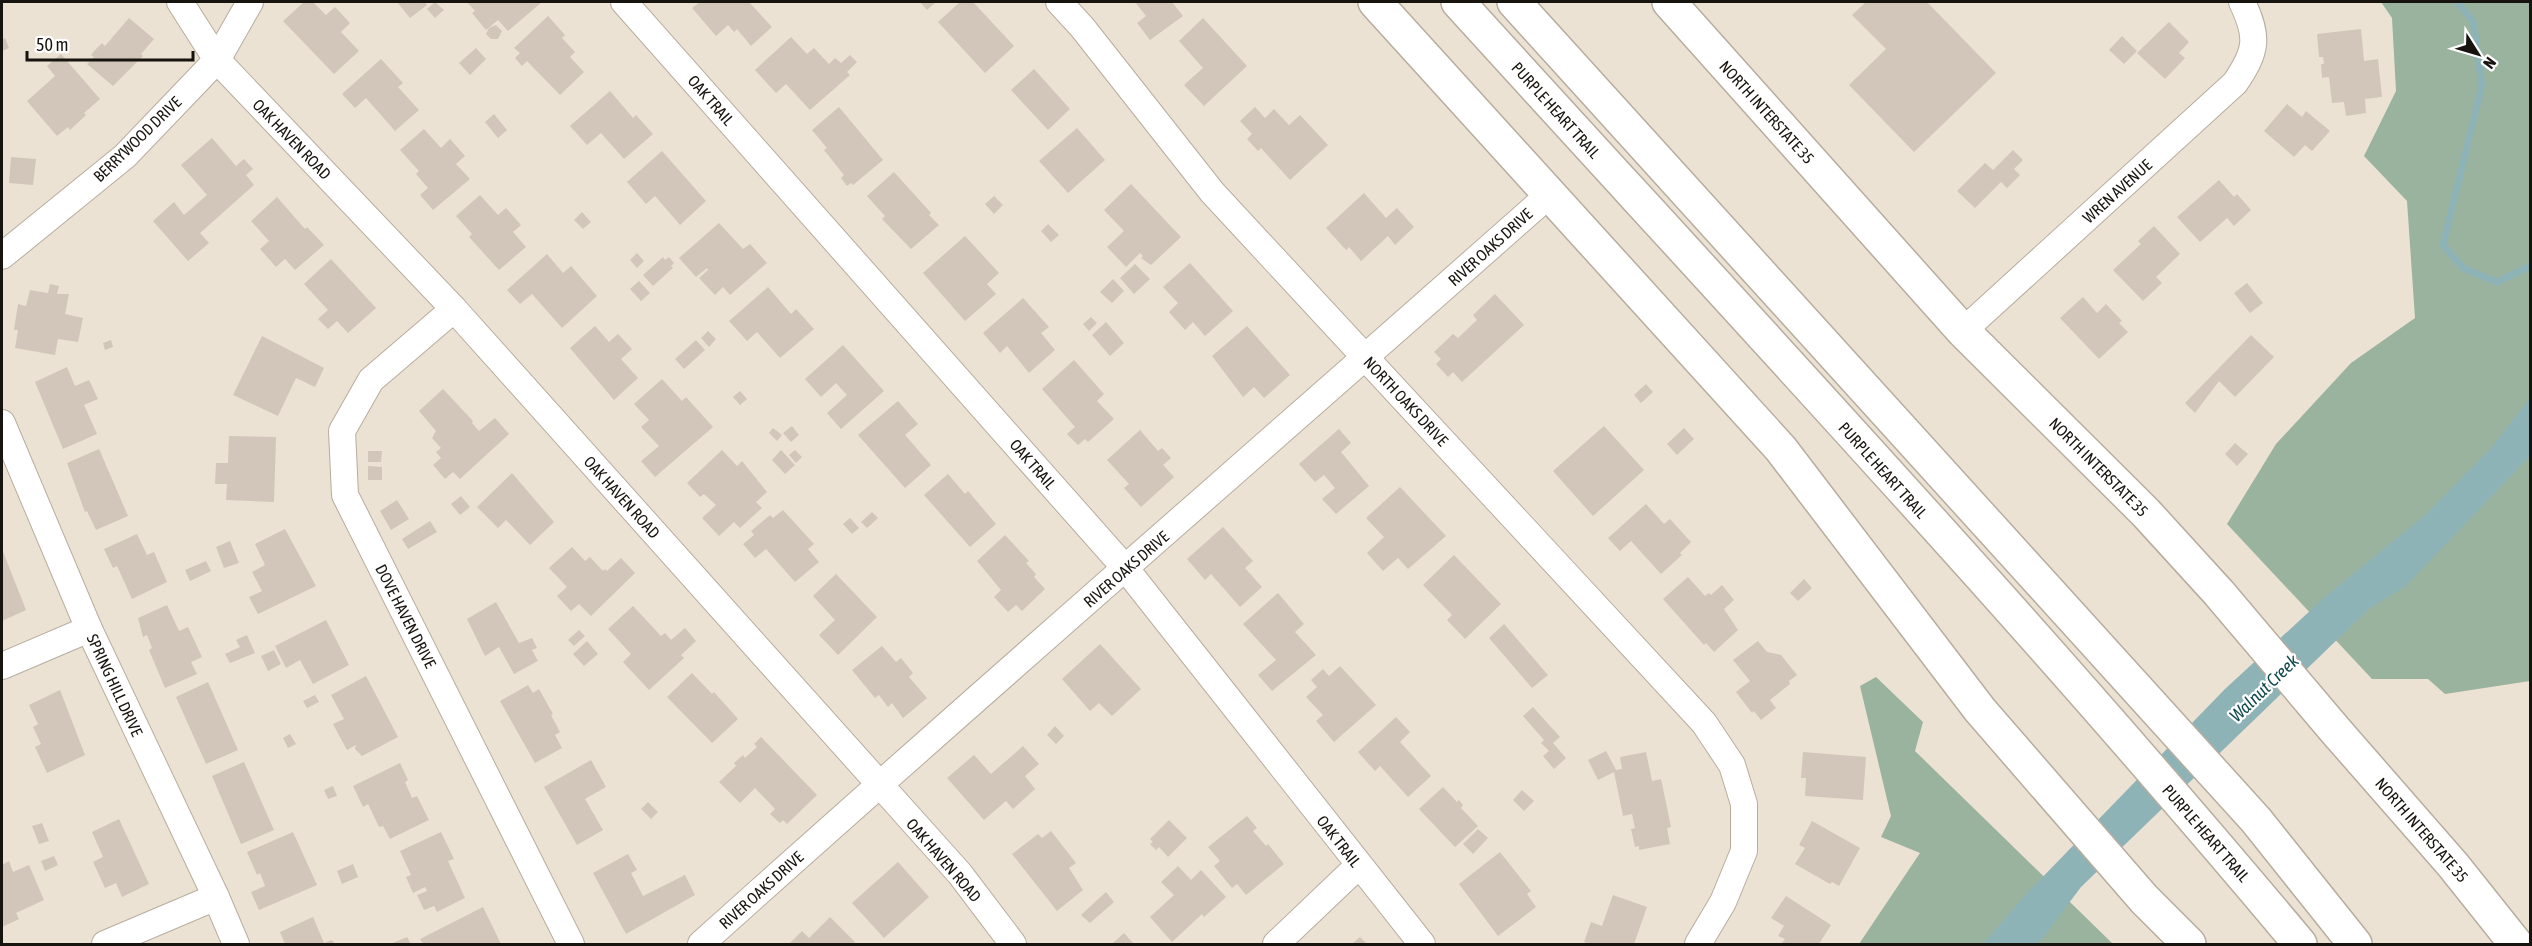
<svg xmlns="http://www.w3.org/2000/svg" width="2532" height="946" viewBox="0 0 2532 946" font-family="'Asap Condensed',sans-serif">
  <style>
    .forest { fill: #9ab39e }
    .water { fill: #8eb3b7 }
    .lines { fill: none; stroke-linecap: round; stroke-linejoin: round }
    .stream { stroke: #8eb3b7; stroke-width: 7 }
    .building { fill: #d1c6b9 }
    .minor-casing { stroke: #b7ad9f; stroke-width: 28 }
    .secondary-casing { stroke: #b7ad9f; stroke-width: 36 }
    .motorway-casing { stroke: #b7ad9f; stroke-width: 36 }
    .minor { stroke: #fff; stroke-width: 26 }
    .secondary { stroke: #fff; stroke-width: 33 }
    .motorway { stroke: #fff; stroke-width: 33 }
    .labels { text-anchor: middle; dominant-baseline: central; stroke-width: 4.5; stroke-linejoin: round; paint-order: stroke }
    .street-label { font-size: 16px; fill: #17130e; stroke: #fff }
    .water-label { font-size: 18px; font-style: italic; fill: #10484d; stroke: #fff }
  </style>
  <rect width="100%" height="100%" fill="#ece2d3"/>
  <g class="forest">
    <path d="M2381,2H2530V681L2445,694L2428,679H2372L2227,524L2276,444L2351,363L2415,318L2407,201L2364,156L2396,91L2392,18Z"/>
    <path d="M1876,677L1923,722L1915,751L2113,944H1859L1920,853L1881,837L1891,816L1860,686Z"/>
  </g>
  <path class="water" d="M2530,398V456L2406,586L2370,608L2081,887L2042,939L2036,944H1983L2028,892L2225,689L2325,597L2424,516L2491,448Z"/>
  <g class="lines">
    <path class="stream" d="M2457,2L2473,21L2482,85L2443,245L2463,268L2497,282L2530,266"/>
  </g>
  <g class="building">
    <path d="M304,2H313L326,15L335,7L350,23L341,32L359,51L334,74L283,21Z"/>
    <path d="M397,2H425L427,5L410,18Z"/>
    <path d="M435,2L444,10L435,18L427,9Z"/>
    <path d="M467,2H542L508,31L498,20L486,30L472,13L475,11Z"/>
    <path d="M700,2H749L772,27L751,46L737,29L734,32L728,25L716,36L692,8Z"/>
    <path d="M920,2H936L927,10Z"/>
    <path d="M960,2H973L1014,46L985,73L938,22Z"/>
    <path d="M1135,2H1172L1183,16L1150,40L1137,23L1146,16Z"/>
    <path d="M1866,2H1927L1996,73L1914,152L1849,85L1886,49L1852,15Z"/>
    <path d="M548,16L565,35L562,38L575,52L570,57L584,72L560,95L527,61L522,66L515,58L520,53L514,48Z"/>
    <path d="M129,18L154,39L141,54L143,56L113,86L87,64L94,57L91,55L96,49L102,43L105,46Z"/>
    <path d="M1203,18L1247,66L1204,106L1184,85L1203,68L1179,41Z"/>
    <path d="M2169,22L2189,42L2179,53L2185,58L2165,79L2137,53Z"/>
    <path d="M496,25L502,31L498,39H491L486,34L489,28Z"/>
    <path d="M2361,29L2364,61L2378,59L2382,97L2365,99L2366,113L2346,116L2344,102L2332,103L2329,77L2322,78L2321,64H2324L2323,57H2319L2317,34Z"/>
    <path d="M2122,36L2137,51L2124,64L2109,50Z"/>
    <path d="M791,37L807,54L814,48L829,64L835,58L841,63L850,55L857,62L847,72L850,75L810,110L786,84L776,93L755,70Z"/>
    <path d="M5,38L9,48L2,51V40Z"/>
    <path d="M476,48L486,59L470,75L459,63Z"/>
    <path d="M61,54L100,99L84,113L86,115L70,130L68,127L57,136L27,101L55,76L47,66Z"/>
    <path d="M381,59L403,83L398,87L419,110L395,131L366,98L355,108L342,94Z"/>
    <path d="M1034,69L1070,109L1048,130L1011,90Z"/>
    <path d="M610,91L633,118L636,115L653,134L624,159L601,133L587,145L570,126Z"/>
    <path d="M2287,104L2302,117L2306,111L2330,131L2312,151L2305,145L2294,157L2264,131Z"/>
    <path d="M839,107L883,160L853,185L851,183L847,186L841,178L844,175L824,150L827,148L812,130Z"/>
    <path d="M1255,107L1265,118L1274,109L1289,125L1300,115L1328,145L1290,180L1261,148L1258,151L1247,139L1252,134L1240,121Z"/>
    <path d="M494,114L507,130L498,138L485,122Z"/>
    <path d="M1077,128L1105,160L1068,193L1039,161Z"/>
    <path d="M424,129L441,148L450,139L465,156L456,164L470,179L433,210L420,195L428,188L416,174L419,171L400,150Z"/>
    <path d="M212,138L236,166L244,159L253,169L246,175L254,185L200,233L209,243L188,261L153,221L174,202L184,215L207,195L181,165Z"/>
    <path d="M2013,150L2023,160L2014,169L2020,175L2007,188L2001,182L1975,208L1957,191L1985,163L1993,170Z"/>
    <path d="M662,151L706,201L680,225L655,196L646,204L627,182Z"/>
    <path d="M11,157L36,159L33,185L9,183Z"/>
    <path d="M894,172L931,213L929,215L939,225L911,249L882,219L885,216L867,196Z"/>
    <path d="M2219,180L2234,197L2237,194L2251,210L2234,226L2227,218L2200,242L2177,217Z"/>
    <path d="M1131,184L1181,237L1151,265L1141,258L1143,256L1140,253L1126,267L1107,247L1124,231L1104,210Z"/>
    <path d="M1364,193L1386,218L1397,208L1414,227L1395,245L1388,236L1361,261L1349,247L1346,250L1326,228Z"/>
    <path d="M480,195L498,215L506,208L521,225L513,232L526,247L499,270L469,237L472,234L456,216Z"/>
    <path d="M994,196L1003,205L994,214L985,204Z"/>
    <path d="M277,197L305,229L307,227L324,245L295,270L285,259L276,267L260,249L269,241L251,221Z"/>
    <path d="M582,212L591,222L583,229L574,220Z"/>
    <path d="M719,223L743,249L750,244L767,263L730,295L723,287L715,295L699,278L708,270L707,268L696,277L679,258Z"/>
    <path d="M1048,224L1059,235L1051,242L1041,231Z"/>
    <path d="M2154,226L2180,254L2156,277L2162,283L2143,301L2113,270L2141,244L2138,241Z"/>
    <path d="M965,236L999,273L987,284L996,294L965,321L923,273Z"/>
    <path d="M637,253L644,261L637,268L630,260Z"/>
    <path d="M547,254L563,273L571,266L597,296L562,328L532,294L520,304L507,290Z"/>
    <path d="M663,257L665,260L669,257L674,263L671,266L673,268L653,286L643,275Z"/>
    <path d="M331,259L376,308L348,333L337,321L328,329L318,319L328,310L304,284Z"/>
    <path d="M1190,263L1233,311L1205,336L1193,322L1185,330L1169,312L1178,303L1163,287Z"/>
    <path d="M1135,264L1150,279L1134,294L1120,278Z"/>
    <path d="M1113,279L1124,291L1112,303L1100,292Z"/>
    <path d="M639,281L650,293L641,301L630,289Z"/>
    <path d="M2247,283L2263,303L2250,313L2234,293Z"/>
    <path d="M50,284L59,286L57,294H69L65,314L83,318L78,342L58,339L55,355L15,348L18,330H14L18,304L26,306L30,290L48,293Z"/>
    <path d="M768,287L791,314L796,309L814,329L780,358L757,332L747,341L729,321Z"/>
    <path d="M1495,294L1524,325L1462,382L1453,372L1448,377L1436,364L1441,359L1434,352L1453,334L1458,338L1477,320L1473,315Z"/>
    <path d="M2083,297L2097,313L2106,304L2122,321L2119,323L2128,332L2099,359L2060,318Z"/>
    <path d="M1023,298L1049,327L1041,333L1055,350L1029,373L1007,346L1000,353L983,333Z"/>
    <path d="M1091,317L1097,323L1089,331L1083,324Z"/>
    <path d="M1106,322L1124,343L1110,356L1092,335Z"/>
    <path d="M595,326L609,342L618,334L632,349L621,359L638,378L614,400L570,348Z"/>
    <path d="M1247,326L1290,375L1264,398L1254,387L1243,397L1212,356Z"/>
    <path d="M708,331L716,339L709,347L701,338Z"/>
    <path d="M2251,335L2274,357L2235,397L2219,381L2195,413L2185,403Z"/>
    <path d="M262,336L324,368L315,387L296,378L278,416L233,395Z"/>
    <path d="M111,340L113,347L105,350L103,343Z"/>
    <path d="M696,340L705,350L684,369L675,359Z"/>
    <path d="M843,345L884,391L841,429L827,413L847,395L836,383L821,397L805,379Z"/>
    <path d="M1074,360L1104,394L1097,401L1114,419L1088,442L1085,439L1078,445L1067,434L1075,427L1042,389Z"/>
    <path d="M67,367L75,386L89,380L98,399L84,405L97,434L63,449L35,382Z"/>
    <path d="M662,379L682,401L686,397L713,427L655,477L641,461L659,446L641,427L649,420L634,404Z"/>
    <path d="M1646,384L1653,392L1641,403L1634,395Z"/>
    <path d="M443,389L473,421L472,423L479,431L495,418L509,434L460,479L453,472L445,479L433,465L441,458L436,452L441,448L432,438L436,431L419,411Z"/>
    <path d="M740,391L747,399L740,405L733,397Z"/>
    <path d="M898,401L918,424L905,435L931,465L905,488L858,435Z"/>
    <path d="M792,426L799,435L791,442L783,433Z"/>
    <path d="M1604,426L1644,470L1593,516L1553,471Z"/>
    <path d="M773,428L782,435L777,441L769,433Z"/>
    <path d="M1684,428L1694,439L1677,455L1667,444Z"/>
    <path d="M1339,429L1351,443L1341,452L1369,486L1336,514L1322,499L1335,488L1324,475L1315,482L1299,464Z"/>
    <path d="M1140,430L1158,451L1162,448L1171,458L1163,465L1174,477L1141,507L1124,488L1129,484L1107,460Z"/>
    <path d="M229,436L276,437L274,502L226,500L227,484H215L216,463H228Z"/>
    <path d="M2235,443L2248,454L2237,466L2225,454Z"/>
    <path d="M99,449L128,516L96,530L87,511L85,512L67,463Z"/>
    <path d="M722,450L737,466L742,461L767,492L756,502L762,508L740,528L734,522L719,536L702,518L716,505L704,494L700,497L687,483Z"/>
    <path d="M781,450L795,465L785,474L772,460Z"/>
    <path d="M795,450L802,457L796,463L789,455Z"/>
    <path d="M368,451H382L381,462H368Z"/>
    <path d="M368,466L382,467V480H368Z"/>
    <path d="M512,473L554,522L530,545L506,520L498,528L477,507Z"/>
    <path d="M948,474L965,494L968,491L996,524L970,547L924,495Z"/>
    <path d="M1400,487L1446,536L1408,569L1398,558L1383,571L1367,553L1384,537L1366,518Z"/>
    <path d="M461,496L470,507L460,515L451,504Z"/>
    <path d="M397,500L409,519L391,530L380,511Z"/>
    <path d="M1646,504L1664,524L1670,519L1691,542L1680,553L1682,555L1661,574L1631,541L1620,551L1608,538Z"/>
    <path d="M783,510L814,544L808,549L819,562L795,582L766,549L755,558L743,544L754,535L751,531L770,515L773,518Z"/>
    <path d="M872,512L878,518L867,528L861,522Z"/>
    <path d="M850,518L859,528L852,534L843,524Z"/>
    <path d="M430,521L437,532L408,549L402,539Z"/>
    <path d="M1223,527L1253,561L1245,568L1262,587L1240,607L1211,574L1205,580L1187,559Z"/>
    <path d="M285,529L316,586L258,614L249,597L262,591L252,572L265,565L255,544Z"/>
    <path d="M137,534L147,555L154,552L167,582L132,599L117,566L113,568L104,549Z"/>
    <path d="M1005,535L1029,561L1026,563L1036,574L1034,577L1045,589L1022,611L1016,605L1008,612L994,597L1001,590L977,561Z"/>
    <path d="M230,541L239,563L224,568L216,547Z"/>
    <path d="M572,547L585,561L590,557L603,571L605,569L607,571L621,558L635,573L591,616L579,604L571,611L557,596L567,587L549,568Z"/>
    <path d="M2,549L26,610L2,621Z"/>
    <path d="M1454,555L1501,604L1465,639L1447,620L1452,615L1423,585Z"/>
    <path d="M206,561L211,571L190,581L185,570Z"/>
    <path d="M836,574L877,617L838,655L819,635L835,620L813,596Z"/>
    <path d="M1688,577L1705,596L1709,593L1711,595L1722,585L1734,600L1724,609L1738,630L1714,652L1706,643L1704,645L1663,599Z"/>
    <path d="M1804,579L1812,588L1798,601L1790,593Z"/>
    <path d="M1278,593L1304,624L1295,632L1316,655L1272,691L1258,675L1276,660L1243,624Z"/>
    <path d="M496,602L519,643L532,638L537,648L532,650L538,661L514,674L499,647L485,656L467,619Z"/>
    <path d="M167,605L179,631L188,627L202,657L191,662L197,674L165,688L149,650L152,648L147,635L143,637L138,618Z"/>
    <path d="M633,606L661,636L665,633L671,640L685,628L696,641L681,655L684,658L649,690L623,662L631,654L608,629Z"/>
    <path d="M326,620L349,665L313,684L300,660L286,668L275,646Z"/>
    <path d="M1504,624L1548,675L1532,688L1489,638Z"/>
    <path d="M579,630L585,636L574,646L568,640Z"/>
    <path d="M247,635L255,653L230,663L225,654L240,647L236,640Z"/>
    <path d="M587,641L598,654L584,666L573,654Z"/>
    <path d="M1758,641L1767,652L1781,655L1797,675L1789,681L1790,684L1770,700L1776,708L1761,720L1754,711L1752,713L1736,692L1750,681L1733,660Z"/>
    <path d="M1100,644L1141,689L1112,716L1099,703L1090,711L1062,679Z"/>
    <path d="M882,646L896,662L901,658L913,673L909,677L927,698L903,718L892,703L888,707L879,695L875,698L852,670Z"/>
    <path d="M274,650L281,664L268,671L261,656Z"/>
    <path d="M1340,666L1376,705L1334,742L1316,721L1323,715L1306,697L1317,687L1311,680L1323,669L1329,676Z"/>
    <path d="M692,673L712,694L714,692L738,719L712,743L667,697Z"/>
    <path d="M366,676L398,737L362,756L355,749L356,745L347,750L333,724L344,719L331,695Z"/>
    <path d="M208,682L238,750L206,764L176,697Z"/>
    <path d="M528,685L533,693L539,689L553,714L551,715L560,732L555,735L562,748L535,763L500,701Z"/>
    <path d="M60,690L85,755L47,773L35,747L41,744L33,727L38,724L29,705Z"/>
    <path d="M315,695L319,702L307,708L303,701Z"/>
    <path d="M1533,707L1560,737L1553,743L1566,758L1554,769L1543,756L1549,751L1541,743L1544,740L1523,716Z"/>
    <path d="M1396,717L1410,732L1400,742L1431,776L1408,797L1380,766L1375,771L1358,752Z"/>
    <path d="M1055,726L1064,736L1056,744L1047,735Z"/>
    <path d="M290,734L296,744L288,748L283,738Z"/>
    <path d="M761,737L817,795L787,824L783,820L780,823L770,814L775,809L755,788L740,803L719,782L736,766L734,763L743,755L745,758L757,747L754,744Z"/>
    <path d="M1023,746L1039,764L1025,776L1035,789L1013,809L1006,801L984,820L947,778L974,755L991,774Z"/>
    <path d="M1606,751L1616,770L1622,769L1620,757L1646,752L1652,781L1661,779L1671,827L1667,828L1670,844L1639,850V846L1635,847L1631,829L1635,828L1632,814L1623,816L1614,772L1598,780L1588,760Z"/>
    <path d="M1803,752L1866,757L1863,800L1805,796L1806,778H1801Z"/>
    <path d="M591,760L606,787L585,799L603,830L577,845L544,787Z"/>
    <path d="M244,762L274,830L241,844L212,776Z"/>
    <path d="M400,763L408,780L405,782L412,798L417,796L429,820L390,839L383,826L379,827L368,804L363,807L353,786Z"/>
    <path d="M333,786L337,796L328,799L324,790Z"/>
    <path d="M1443,787L1457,802L1459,800L1463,805L1461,808L1478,826L1455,847L1419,809Z"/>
    <path d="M1522,790L1534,801L1524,811L1513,800Z"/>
    <path d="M648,802L658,812L651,819L641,809Z"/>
    <path d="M1247,816L1257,828L1253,831L1266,846L1268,844L1284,864L1246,895L1237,884L1232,888L1214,866L1220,861L1208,847Z"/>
    <path d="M119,819L149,884L122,897L116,883L105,888L93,862L103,857L92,832Z"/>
    <path d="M1169,820L1187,838L1168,857L1159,847L1156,850L1150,844L1153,842L1150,839Z"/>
    <path d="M1812,821L1860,848L1839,886L1832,882L1830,884L1795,864L1805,848L1799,845Z"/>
    <path d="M42,823L49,841L39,844L32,826Z"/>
    <path d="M1478,829L1488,838L1473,854L1463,844Z"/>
    <path d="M1051,831L1076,863L1069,868L1083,890L1057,911L1012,854L1038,834L1042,838Z"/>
    <path d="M293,832L317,885L259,910L251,892L265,886L260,873L257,875L247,852Z"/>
    <path d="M441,832L454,859L448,861L465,898L437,912L434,906L424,910L417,895L427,891L425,887L413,893L406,877L411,875L400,851Z"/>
    <path d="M1500,852L1531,891L1527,894L1536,907L1498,936L1459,884Z"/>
    <path d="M628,854L637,870L631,873L643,896L685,875L695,895L626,934L593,873Z"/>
    <path d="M54,856L58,865L45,871L41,861Z"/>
    <path d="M9,861L13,872L29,865L44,900L16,913L19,919L2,927V865Z"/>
    <path d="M898,862L929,897L884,938L852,903Z"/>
    <path d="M353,864L358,877L342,884L337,871Z"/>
    <path d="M1178,866L1191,880L1201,870L1226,897L1204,917L1202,914L1172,942L1150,917L1174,895L1161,882Z"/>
    <path d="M1106,892L1114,902L1090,923L1081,915Z"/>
    <path d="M1613,895L1647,907L1634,944H1590L1584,942L1591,922L1602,926Z"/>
    <path d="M1786,896L1831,925L1819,944H1781L1785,939L1778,936L1784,926L1771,918Z"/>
    <path d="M483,907L501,944H423L420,939Z"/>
    <path d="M313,917L324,943L332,940L335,944H285L280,932Z"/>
    <path d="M830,917L855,942L852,944H789L802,931L809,938Z"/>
    <path d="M1124,933L1134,944H1108L1113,943Z"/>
    <path d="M407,937L411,944H390Z"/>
    <path d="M1360,937L1367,944H1352Z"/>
  </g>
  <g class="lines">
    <g class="minor-casing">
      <g id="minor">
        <path d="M180,2L217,60L454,309L960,874L1013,944"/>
        <path d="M624,2L1126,569L1422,944"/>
        <path d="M1059,2L1082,27L1212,192L1704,723L1732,765L1744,804V851L1723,902L1698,944"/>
        <path d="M2,256L125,156L217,60L250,2"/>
        <path d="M454,309L371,380L342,431L345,495L571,944"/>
        <path d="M1963,331L2235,83C2257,51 2259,37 2242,2"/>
        <path d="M2,423L89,629L216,897L236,944"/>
        <path d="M2,666L89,629"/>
        <path d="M105,944L216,897"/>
        <path d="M701,944C982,691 1268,444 1551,193"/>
        <path d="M1276,944L1358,866"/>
      </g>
    </g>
    <g class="secondary-casing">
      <g id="secondary">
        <path d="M1375,2L1781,449L1980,710L2144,899L2189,944"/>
        <path d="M1669,2L1963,331L2146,513L2219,593L2335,730L2453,865L2516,944"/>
      </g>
    </g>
    <g class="motorway-casing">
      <g id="motorway">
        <path d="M1458,2C1741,313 2030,621 2300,944"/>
        <path d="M1514,2L2256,820L2355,944"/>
      </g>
    </g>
    <use href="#minor" class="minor"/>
    <use href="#secondary" class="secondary"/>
    <use href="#motorway" class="motorway"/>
  </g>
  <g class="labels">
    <g class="street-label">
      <text transform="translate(711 100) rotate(49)">OAK TRAIL</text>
      <text transform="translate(1556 110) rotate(48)">PURPLE HEART TRAIL</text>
      <text transform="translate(1767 112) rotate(48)">NORTH INTERSTATE 35</text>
      <text transform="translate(137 139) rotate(-44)">BERRYWOOD DRIVE</text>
      <text transform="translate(292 139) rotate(46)">OAK HAVEN ROAD</text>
      <text transform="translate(2117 191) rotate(-42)">WREN AVENUE</text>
      <text transform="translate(1490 247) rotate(-42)">RIVER OAKS DRIVE</text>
      <text transform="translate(1406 401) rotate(47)">NORTH OAKS DRIVE</text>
      <text transform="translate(1033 464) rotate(49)">OAK TRAIL</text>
      <text transform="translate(2099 467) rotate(45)">NORTH INTERSTATE 35</text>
      <text transform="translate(1883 470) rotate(48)">PURPLE HEART TRAIL</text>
      <text transform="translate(622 497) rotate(48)">OAK HAVEN ROAD</text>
      <text transform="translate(1126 569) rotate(-41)">RIVER OAKS DRIVE</text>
      <text transform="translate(406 616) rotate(63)">DOVE HAVEN DRIVE</text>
      <text transform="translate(115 685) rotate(65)">SPRING HILL DRIVE</text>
      <text transform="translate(2422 830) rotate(49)">NORTH INTERSTATE 35</text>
      <text transform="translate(2206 833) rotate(49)">PURPLE HEART TRAIL</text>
      <text transform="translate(1339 841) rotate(52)">OAK TRAIL</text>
      <text transform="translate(944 860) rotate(49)">OAK HAVEN ROAD</text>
      <text transform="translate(761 890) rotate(-42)">RIVER OAKS DRIVE</text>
    </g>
    <g class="water-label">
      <text transform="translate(2264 688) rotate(-44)">Walnut Creek</text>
    </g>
  </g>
  <rect width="2532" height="946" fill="none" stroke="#17130e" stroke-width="6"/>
  <g transform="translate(2478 54) rotate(127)" stroke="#ffffff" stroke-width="4.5" paint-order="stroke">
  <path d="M0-4.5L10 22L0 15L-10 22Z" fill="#17130e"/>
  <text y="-9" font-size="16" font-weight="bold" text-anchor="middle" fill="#17130e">N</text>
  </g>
  <path d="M27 51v9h166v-9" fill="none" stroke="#17130e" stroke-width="3"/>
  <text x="36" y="51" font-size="18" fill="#17130e" stroke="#ffffff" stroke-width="4.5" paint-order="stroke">50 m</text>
</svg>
